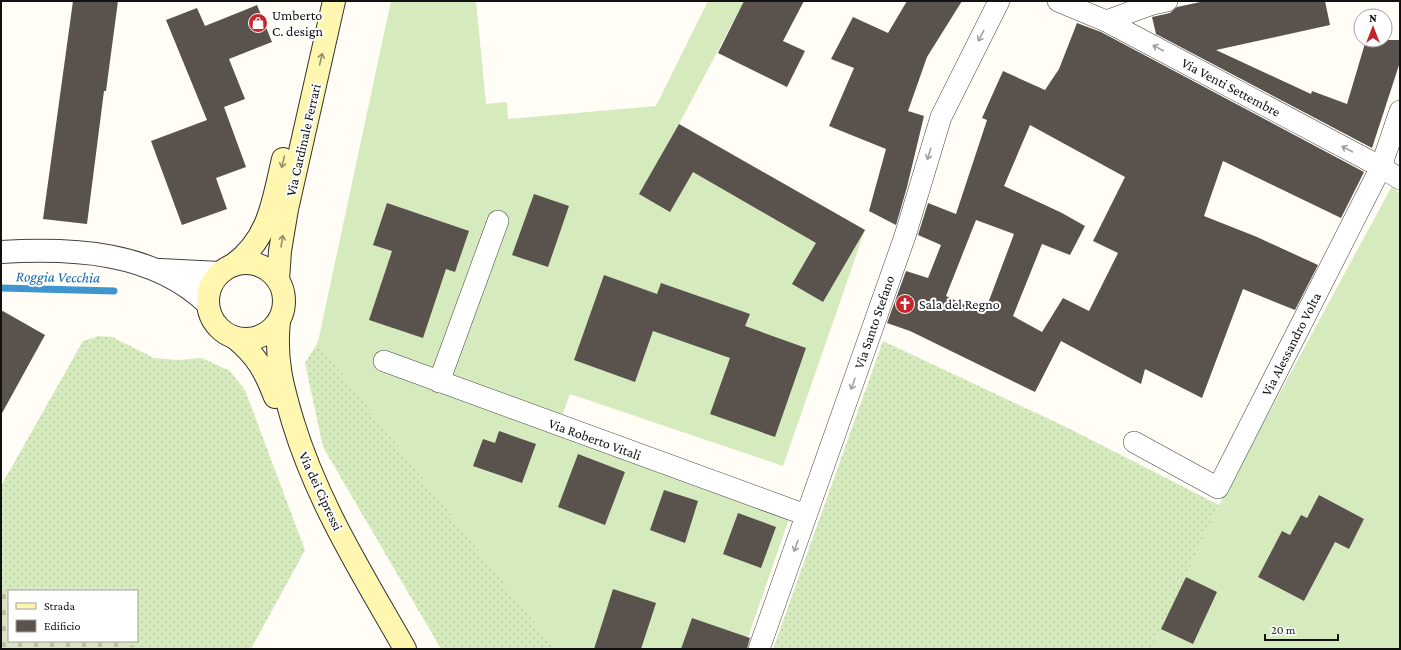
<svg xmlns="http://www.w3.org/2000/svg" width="1401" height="650" viewBox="0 0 1401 650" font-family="'Crimson Pro',serif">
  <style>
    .grass { fill: url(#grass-dots) }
    .cemetery { fill: url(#cemetery-stones) }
    .garden { fill: #d5ebbd; fill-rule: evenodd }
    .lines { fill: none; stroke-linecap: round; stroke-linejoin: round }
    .stream { stroke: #3f96cf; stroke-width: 7 }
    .building { fill: #5a524d; fill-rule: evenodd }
    .minor-casing { stroke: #444; stroke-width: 22 }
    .tertiary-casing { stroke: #444; stroke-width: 24 }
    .secondary-casing { stroke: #333; stroke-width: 24 }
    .minor { stroke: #fff; stroke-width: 21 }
    .tertiary { stroke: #fff; stroke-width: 22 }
    .secondary { stroke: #fff6b0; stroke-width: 22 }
    .oneway { stroke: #a0a0a0 }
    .oneway2 { stroke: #948f68 }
    .labels { text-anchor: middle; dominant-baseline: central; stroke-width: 4; stroke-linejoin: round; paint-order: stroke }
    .poi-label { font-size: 14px; fill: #111; stroke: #fff; text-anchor: start }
    .street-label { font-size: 14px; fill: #111; stroke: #fff }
    .water-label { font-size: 15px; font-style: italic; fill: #1768a6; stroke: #fff }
  </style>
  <defs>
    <pattern id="grass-dots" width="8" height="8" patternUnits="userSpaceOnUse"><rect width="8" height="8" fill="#d5ebbd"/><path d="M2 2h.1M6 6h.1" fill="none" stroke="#b6c8a1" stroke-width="1.8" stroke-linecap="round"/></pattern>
    <pattern id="cemetery-stones" width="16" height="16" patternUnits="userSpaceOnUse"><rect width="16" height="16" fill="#d9e3c4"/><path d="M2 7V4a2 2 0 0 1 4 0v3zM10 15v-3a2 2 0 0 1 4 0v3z" fill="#b9c2a7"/></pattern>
  </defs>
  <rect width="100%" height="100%" fill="#fffdf5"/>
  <g class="grass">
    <path d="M99,336L112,337L154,358L177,360L202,358L230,371L245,390L305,550L251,649H138L124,641H137V591H1V486L83,341Z"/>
    <path d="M883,341L1064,426L1219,505L1152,649H773Z"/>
    <path d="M318,342L555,649H441L323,447L305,363Z"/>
  </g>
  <path class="cemetery" d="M14,590L19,591H9V641H124L138,649H1V591Z"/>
  <g class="garden">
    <path d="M391,1H476L486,104L507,102L508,119L656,106L708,1H744L679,124L865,230L783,466L570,394L556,432L790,516L744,649H555L318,342Z"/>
    <path d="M1392,186L1400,194V649H1151L1219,505ZM1319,495L1364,519L1349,549L1335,542L1304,601L1258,577L1282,531L1290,535L1307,518Z"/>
  </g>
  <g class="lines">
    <path class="stream" d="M1,288L114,291"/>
  </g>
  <g class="building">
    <path d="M73,1H118L106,91H104L87,224L43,219Z"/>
    <path d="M744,1H804L783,41L805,51L787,87L718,53Z"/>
    <path d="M907,1H962L927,57L908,111L924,116L907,187L896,225L869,211L886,149L829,126L854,68L831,59L853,17L888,33Z"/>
    <path d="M1205,1H1325L1330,25L1216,50L1311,94L1312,91L1347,104L1366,40H1400V62L1372,148L1156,34L1152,17L1170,13L1177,7Z"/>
    <path d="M257,5L272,42L229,59L245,99L224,107L246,167L216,178L227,209L182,225L151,141L207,120L166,20L197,8L205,26Z"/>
    <path d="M1077,23L1101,32L1364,172L1341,218L1223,161L1204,216L1257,237L1318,265L1295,310L1243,289L1202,398L1145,369L1141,384L1061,341L1035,392L910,331L887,323L906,271L928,278L941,245L918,235L928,203L956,214L987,120L982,118L1003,71L1045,90L1059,69ZM1030,125L1125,177L1093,241L1118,253L1089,311L1063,298L1042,332L1013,316L1042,244L1070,255L1085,226L1062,213L1004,186ZM976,220L1014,234L984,314L946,296Z"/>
    <path d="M679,124L865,230L823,302L792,284L816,243L693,172L670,212L639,194Z"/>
    <path d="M534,194L569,206L548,267L512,255Z"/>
    <path d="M387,203L469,231L455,272L446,269L423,338L369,320L392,251L373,245Z"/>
    <path d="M604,275L657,294L661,283L750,314L745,326L806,348L775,437L710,414L730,358L653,331L635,382L574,360Z"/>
    <path d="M1,310L45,335L1,415Z"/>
    <path d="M499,431L536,444L522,483L473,466L483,439L495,443Z"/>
    <path d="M578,454L625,472L605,525L558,507Z"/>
    <path d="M664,490L698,501L685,543L650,530Z"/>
    <path d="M1319,495L1364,519L1349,549L1335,542L1304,601L1258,577L1282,531L1290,535L1301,515L1307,518Z"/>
    <path d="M738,513L776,527L761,568L723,554Z"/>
    <path d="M1186,577L1217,592L1193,644L1161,629Z"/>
    <path d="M613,589L656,603L641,649H594Z"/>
    <path d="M692,618L750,638L747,649H681Z"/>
  </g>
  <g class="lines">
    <g class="minor-casing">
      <g id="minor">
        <path d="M1058,1L1106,21L1138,38L1381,167L1400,179"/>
        <path d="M1106,21L1153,4L1167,1"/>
        <path d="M384,361L806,515"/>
        <path d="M439,382L498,221"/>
        <path d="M1134,442L1218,488L1381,167L1400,111"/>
        <path d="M759,649L905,236L941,117L999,1"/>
      </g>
    </g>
    <g class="tertiary-casing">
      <g id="tertiary">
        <path d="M1,252C73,248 153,251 208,304"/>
        <path d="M160,270L220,273"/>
      </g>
    </g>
    <g class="secondary-casing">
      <g id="secondary">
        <circle cx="246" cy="301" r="38"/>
        <path d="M233,265C270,238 273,200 283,159"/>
        <path d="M278,280L280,251L287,209L334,1"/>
        <path d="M279,321C275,360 282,385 293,422C318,504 363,575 405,649"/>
        <path d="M235,338C257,356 265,371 275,397"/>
      </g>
    </g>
    <use href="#minor" class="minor"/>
    <use href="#tertiary" class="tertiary"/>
    <use href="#secondary" class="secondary"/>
  </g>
  <defs><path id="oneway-shaft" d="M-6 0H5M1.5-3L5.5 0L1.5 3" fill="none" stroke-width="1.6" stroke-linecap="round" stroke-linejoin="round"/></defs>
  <g class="oneway">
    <use href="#oneway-shaft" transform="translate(981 36) rotate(118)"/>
    <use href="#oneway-shaft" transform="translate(1158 48) rotate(-152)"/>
    <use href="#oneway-shaft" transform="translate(1347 149) rotate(-152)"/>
    <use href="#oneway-shaft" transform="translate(929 154) rotate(107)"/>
    <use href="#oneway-shaft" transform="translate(853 384) rotate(109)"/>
    <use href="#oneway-shaft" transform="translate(796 546) rotate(109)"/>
  </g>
  <g class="oneway2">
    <use href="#oneway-shaft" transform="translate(321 59) rotate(-77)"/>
    <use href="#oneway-shaft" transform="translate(283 162) rotate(104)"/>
    <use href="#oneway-shaft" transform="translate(282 241) rotate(-81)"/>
  </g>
  <defs>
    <g id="shop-disc" transform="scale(1)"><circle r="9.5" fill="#c4262e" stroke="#fff"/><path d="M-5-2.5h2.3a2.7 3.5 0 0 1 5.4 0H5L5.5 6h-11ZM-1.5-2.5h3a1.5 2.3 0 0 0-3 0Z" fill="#fff"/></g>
    <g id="church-disc" transform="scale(1)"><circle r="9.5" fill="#c4262e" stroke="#fff"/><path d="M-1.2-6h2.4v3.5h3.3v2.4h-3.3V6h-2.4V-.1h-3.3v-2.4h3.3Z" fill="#fff"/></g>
  </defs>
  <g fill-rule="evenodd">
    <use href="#shop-disc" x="258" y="23"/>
    <use href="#church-disc" x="905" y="304"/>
  </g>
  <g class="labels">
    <g class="poi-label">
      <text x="272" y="15">Umberto<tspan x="272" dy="16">C. design</tspan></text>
      <text x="919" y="304">Sala del Regno</text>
    </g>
    <g class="street-label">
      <text transform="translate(1231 87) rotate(28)">Via Venti Settembre</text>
      <text transform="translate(303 140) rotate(-77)">Via Cardinale Ferrari</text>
      <text transform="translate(874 322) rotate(-71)">Via Santo Stefano</text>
      <text transform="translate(1291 344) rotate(-63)">Via Alessandro Volta</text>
      <text transform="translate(595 439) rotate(20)">Via Roberto Vitali</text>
      <text transform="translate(321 491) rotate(65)">Via dei Cipressi</text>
    </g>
    <g class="water-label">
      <text transform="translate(58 277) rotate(1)">Roggia Vecchia</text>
    </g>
  </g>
  <rect width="1401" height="650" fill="none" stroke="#111111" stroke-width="4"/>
  <rect x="8" y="590" width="130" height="52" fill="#ffffff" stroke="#a0a0a0"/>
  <rect x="16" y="603" width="20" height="6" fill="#fff6b0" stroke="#a0a0a0"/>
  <text x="44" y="610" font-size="12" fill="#111111">Strada</text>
  <rect x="16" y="620" width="20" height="12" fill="#5a524d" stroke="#a0a0a0"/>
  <text x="44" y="630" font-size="12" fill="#111111">Edificio</text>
  <g transform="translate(1373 28)"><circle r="19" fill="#ffffff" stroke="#a0a0a0"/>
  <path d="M0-3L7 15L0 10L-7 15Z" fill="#c4262e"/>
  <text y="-6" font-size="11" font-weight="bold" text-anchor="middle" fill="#111111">N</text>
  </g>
  <path d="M1265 634v6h73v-6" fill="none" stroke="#111111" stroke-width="2"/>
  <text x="1271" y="634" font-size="12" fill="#111111" stroke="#ffffff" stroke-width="3" paint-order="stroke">20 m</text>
</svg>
